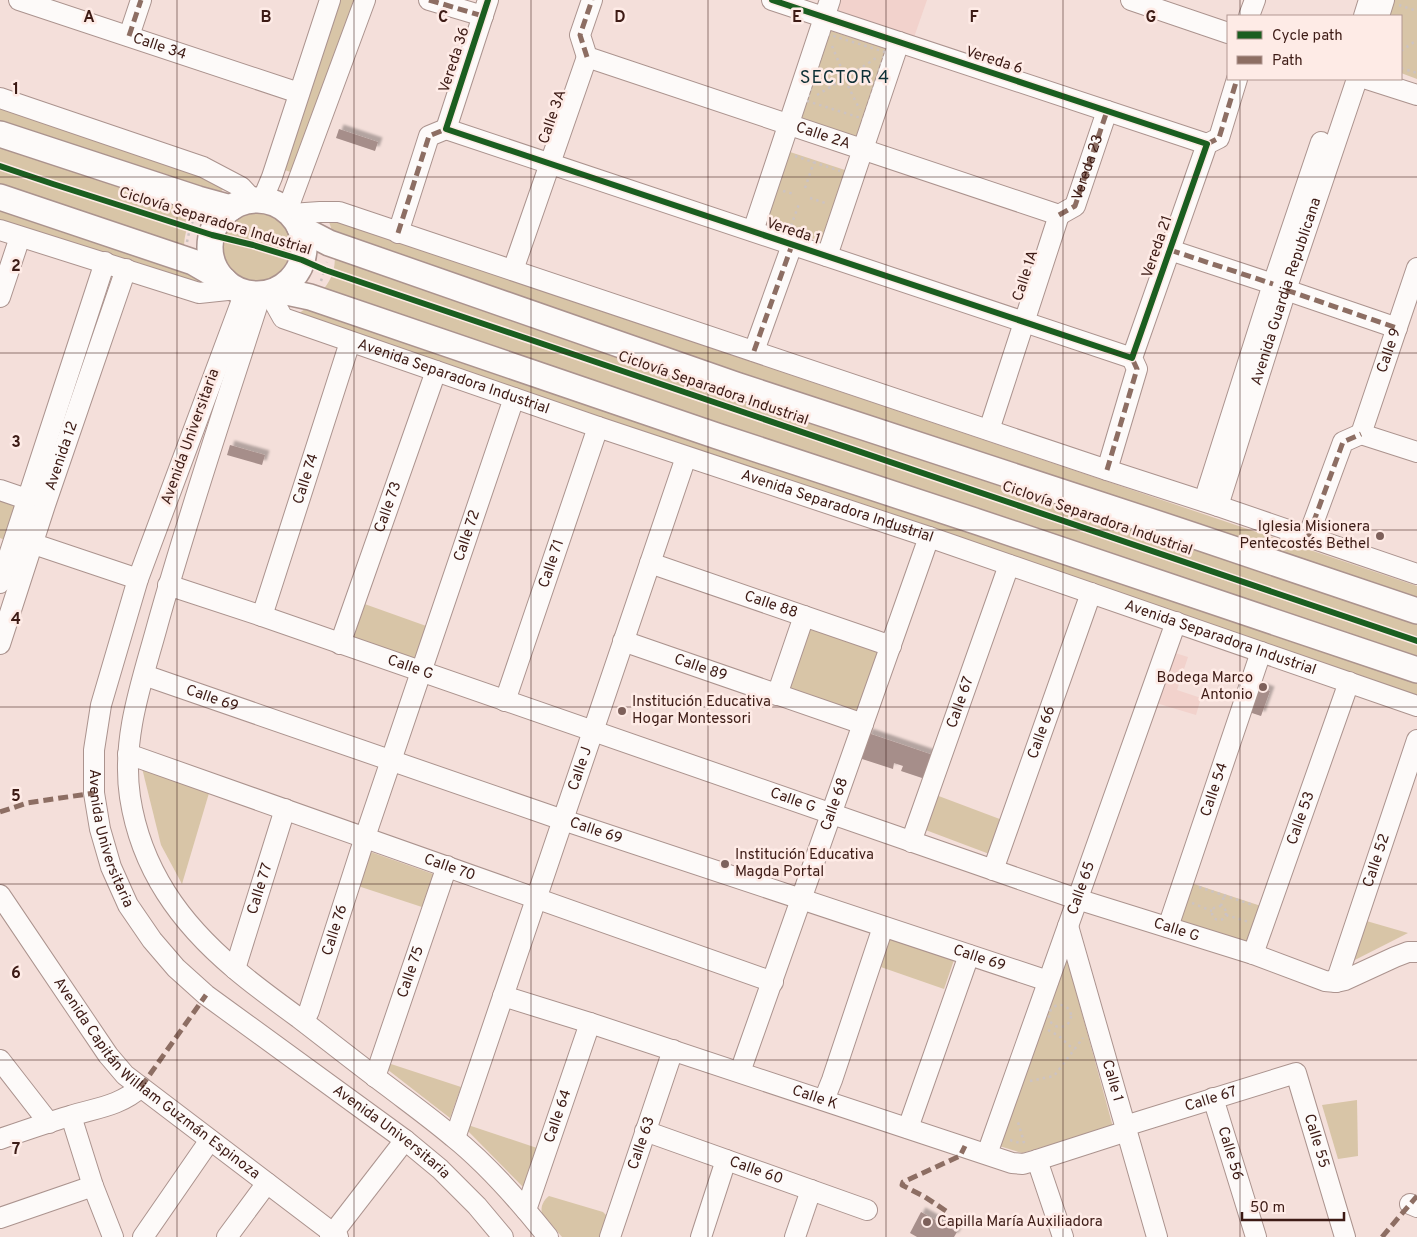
<svg xmlns="http://www.w3.org/2000/svg" width="1417" height="1237" viewBox="0 0 1417 1237" font-family="Overpass,sans-serif">
  <style>
    .built { fill: #f2d2cc }
    .green { fill: #d8c5a7 }
    .building { fill: #a68e8a; filter: url(#shadow) }
    .lines { fill: none; stroke-linecap: round; stroke-linejoin: round }
    .minor-casing { stroke: #ab938e; stroke-width: 22 }
    .major-casing { stroke: #ab938e; stroke-width: 28 }
    .path { stroke: #cdc3c1; stroke-width: 2.5; stroke-dasharray: 2.5 4; stroke-linecap: butt }
    .minor { stroke: #fdfaf9; stroke-width: 20 }
    .major { stroke: #fdfaf9; stroke-width: 25 }
    .quiet { stroke: #8d6e63; stroke-width: 5; stroke-dasharray: 10 5; stroke-linecap: butt }
    .cycleway-casing { stroke: #feebe6; stroke-width: 9 }
    .cycleway { stroke: #1b5e20; stroke-width: 6 }
    .grid { fill: none; stroke: #3d1b15; stroke-width: 1; stroke-opacity: 0.55 }
    .poi-dot { fill: #7d605a; stroke: #feebe6; stroke-width: 2 }
    .labels { text-anchor: middle; dominant-baseline: central; stroke-width: 5; stroke-linejoin: round; paint-order: stroke }
    .street-label { font-size: 15px; fill: #3d1b15; stroke: #feebe6 }
    .poi-label { font-size: 15px; fill: #3d1b15; stroke: #feebe6; text-anchor: start }
    .quarter-label { font-size: 18px; letter-spacing: 1px; fill: #0e3036; stroke: #feebe6 }
    .grid-label { font-size: 16px; text-anchor: middle; font-weight: bold; fill: #3d1b15; stroke: #feebe6; stroke-width: 5; stroke-linejoin: round; paint-order: stroke }
  </style>
  <defs>
    <filter id="shadow"><feDropShadow dx="4.5" dy="-4.5" stdDeviation="1" flood-color="#0004"/></filter>
  </defs>
  <rect width="100%" height="100%" fill="#f4dfda"/>
  <g class="built">
    <path d="M837,0H927L912,43L831,16Z"/>
    <path d="M1172,652L1188,657L1177,690L1201,698L1196,715L1156,703Z"/>
  </g>
  <g class="green">
    <path d="M335,0H358L299,175L279,168Z"/>
    <path d="M1394,0H1417V79L1401,73V16H1388Z"/>
    <path d="M825,29L890,50L861,139L796,118Z"/>
    <path d="M0,108L228,185L216,196L0,130Z"/>
    <path d="M0,142L199,208C188,224 184,231 184,251L0,189Z"/>
    <path d="M784,150L848,171L824,242L760,222Z"/>
    <path d="M0,203L190,266L201,286L0,223Z"/>
    <circle cx="256" cy="249" r="36"/>
    <path d="M328,219L1417,586V605L335,239Z"/>
    <path d="M335,253L1417,621V658L323,290C333,277 335,270 335,253Z"/>
    <path d="M312,304L1417,681V696L298,314Z"/>
    <path d="M0,501L22,509L10,542L0,538Z"/>
    <path d="M359,602L429,627L417,662L347,637Z"/>
    <path d="M810,624L879,648L856,714L787,691Z"/>
    <path d="M142,768L209,793L182,884L161,845Z"/>
    <path d="M936,795L1005,821L992,855L923,829Z"/>
    <path d="M368,851L436,875L425,908L361,887L356,884Z"/>
    <path d="M1188,882L1261,906L1248,946L1174,921Z"/>
    <path d="M1363,920L1408,933L1347,964Z"/>
    <path d="M886,933L955,957L944,989L875,965Z"/>
    <path d="M1064,948L1113,1127L1022,1153L996,1145Z"/>
    <path d="M387,1064H391L461,1087L450,1118L383,1066Z"/>
    <path d="M1357,1100L1358,1156L1338,1159L1322,1105Z"/>
    <path d="M468,1125L540,1149L525,1187H523L465,1128Z"/>
    <path d="M549,1196L603,1212L608,1217L603,1237H562L542,1213C540,1206 544,1200 549,1196Z"/>
  </g>
  <g class="building">
    <path d="M339,129L378,142L375,151L336,138Z"/>
    <path d="M230,445L265,455L262,465L227,455Z"/>
    <path d="M1259,687L1270,691L1261,716L1249,712Z"/>
    <path d="M868,733L933,755L925,779L901,771L903,766L894,763L893,769L859,758Z"/>
    <path d="M921,1212L957,1232L954,1237H917L910,1233Z"/>
  </g>
  <g class="lines">
    <g class="minor-casing">
      <g id="minor">
        <path id="s1" d="M19,0L299,93"/>
        <path d="M429,0L483,16"/>
        <path d="M772,0L1207,144"/>
        <path d="M1131,0L1228,33"/>
        <path d="M1249,16L1255,0"/>
        <path d="M1364,16L1369,0"/>
        <path d="M1379,16L1384,0"/>
        <path d="M129,36L141,0"/>
        <path id="s2" d="M587,57L1059,215"/>
        <path d="M587,57L580,35L592,0"/>
        <path d="M1367,79L1417,95"/>
        <path d="M0,98L203,167L241,187L254,201"/>
        <path d="M446,129L1132,358"/>
        <path d="M262,201L272,177L330,0"/>
        <path d="M287,211L365,0"/>
        <path d="M291,214L320,212H339L1107,470L1218,506L1417,574"/>
        <path d="M1059,215L1075,206L1107,111"/>
        <path d="M0,230L199,293L237,289"/>
        <path d="M753,231L830,0"/>
        <path d="M398,233L429,136L446,129L488,0"/>
        <path d="M1170,250L1273,284"/>
        <path d="M827,256L899,42"/>
        <path d="M513,270L587,57"/>
        <path d="M1286,290L1397,328"/>
        <path id="s3" d="M245,292L138,579L101,705L94,750V793L100,829L111,867L128,905L152,940L176,968L206,995L405,1140L440,1169L477,1206L503,1237"/>
        <path id="s4" d="M269,293L283,318L598,427L929,537L1417,706"/>
        <path d="M261,294C226,403 189,512 158,623C143,679 121,737 130,797C141,869 180,923 235,969C255,986 277,1002 299,1018C329,1041 359,1065 390,1088C411,1104 433,1120 453,1137C488,1165 520,1202 548,1237"/>
        <path d="M0,297L20,237"/>
        <path d="M754,351L792,245"/>
        <path d="M989,430L1059,215"/>
        <path id="s5" d="M1361,434L1417,268"/>
        <path d="M1361,434L1417,452"/>
        <path d="M1107,470L1137,369L1132,358L1207,144L1219,138L1237,79"/>
        <path d="M0,490L38,503"/>
        <path d="M1204,501L1273,284L1321,142"/>
        <path id="s6" d="M1218,506L1286,290L1357,79"/>
        <path d="M1308,537L1343,442L1361,434"/>
        <path d="M19,539L138,579"/>
        <path id="s7" d="M650,563L891,646"/>
        <path d="M0,583L105,262"/>
        <path id="s8" d="M168,585L262,616L1077,899L1253,954L1325,981L1336,982L1345,980L1395,957L1408,952H1417"/>
        <path id="s9" d="M262,616L350,342"/>
        <path id="s10" d="M623,641L863,724"/>
        <path id="s11" d="M0,644L45,505L126,269"/>
        <path id="s12" d="M340,644L436,371"/>
        <path id="s13" d="M144,675L563,820L1048,981"/>
        <path d="M777,695L804,616"/>
        <path id="s14" d="M505,701L598,427"/>
        <path id="s15" d="M128,754L773,982"/>
        <path id="s16" d="M911,842L1009,565"/>
        <path id="s17" d="M993,870L1091,593"/>
        <path id="s18" d="M0,895L108,1055L125,1075L338,1237"/>
        <path id="s19" d="M1068,926L1157,1237"/>
        <path id="s20" d="M1168,927L1261,652"/>
        <path id="s21" d="M1253,954L1349,682"/>
        <path id="s22" d="M235,969L285,809"/>
        <path id="s23" d="M1336,982L1417,740"/>
        <path id="s24" d="M503,996L590,1023L1012,1163L1023,1164L1037,1160L1127,1131"/>
        <path id="s25" d="M304,1021L309,1011L365,837L514,398"/>
        <path d="M0,1060L49,1123"/>
        <path id="s26" d="M740,1072L929,537"/>
        <path id="s27" d="M375,1077L447,866"/>
        <path id="s28" d="M1213,1098L1256,1237"/>
        <path d="M824,1100L832,1080L883,927"/>
        <path d="M71,1116L93,1186L113,1237"/>
        <path id="s29" d="M1125,1126L1296,1073L1345,1237"/>
        <path d="M908,1128L969,955"/>
        <path id="s30" d="M645,1131L867,1210"/>
        <path id="s31" d="M455,1138L686,457"/>
        <path d="M0,1139C23,1131 46,1123 70,1116C96,1108 120,1106 141,1087"/>
        <path id="s32" d="M987,1154L1176,622"/>
        <path d="M1037,1160L1063,1237"/>
        <path d="M1410,1204L1417,1207"/>
        <path id="s33" d="M526,1210L590,1023"/>
        <path d="M0,1218L93,1186"/>
        <path d="M143,1237L210,1140"/>
        <path d="M227,1237L267,1183"/>
        <path d="M330,1237L405,1140"/>
        <path id="s34" d="M610,1237L673,1050"/>
        <path d="M701,1237L726,1160"/>
        <path d="M795,1237L811,1190"/>
      </g>
    </g>
    <g class="major-casing">
      <g id="major">
        <path d="M0,134L198,199L231,208"/>
        <path d="M0,197L193,262L224,280"/>
        <circle cx="257" cy="247" r="47"/>
        <path d="M300,228L329,243L736,385L1177,530L1417,611"/>
        <path d="M277,290L310,297L717,436L978,522L1417,670"/>
      </g>
    </g>
    <g class="path">
      <path d="M1399,5L1417,11"/>
      <path d="M827,34L885,52L864,119L807,101Z"/>
      <path d="M832,46L842,70"/>
      <path d="M1401,51L1417,40"/>
      <path d="M1401,68L1417,73"/>
      <path d="M852,74L876,58"/>
      <path d="M848,86L860,110"/>
      <path d="M817,95L837,83"/>
      <path d="M795,156L840,171"/>
      <path d="M805,188L814,162"/>
      <path d="M783,191L794,194"/>
      <path d="M810,198L828,204"/>
      <path d="M791,226L799,204"/>
      <path d="M187,242L190,228L194,218"/>
      <path d="M321,281L327,262"/>
      <path d="M1199,887L1253,905"/>
      <path d="M1192,903L1212,911"/>
      <circle cx="1219" cy="913" r="7"/>
      <path d="M1221,906L1224,896"/>
      <path d="M1226,915L1249,922"/>
      <circle cx="1060" cy="1016" r="11"/>
      <path d="M1048,1030L1059,1036L1074,1050"/>
      <path d="M1030,1081L1054,1076L1083,1038"/>
      <path d="M1010,1140L1020,1143L1024,1142L1017,1119"/>
    </g>
    <use href="#minor" class="minor"/>
    <use href="#major" class="major"/>
    <g class="quiet">
      <path d="M429,0L483,16"/>
      <path d="M129,36L141,0"/>
      <path d="M587,57L580,35L592,0"/>
      <path d="M1207,144L1219,138L1237,79"/>
      <path id="s35" d="M1059,215L1075,206L1107,111"/>
      <path d="M398,233L429,136L446,129"/>
      <path d="M1170,250L1273,284"/>
      <path d="M1286,290L1397,328"/>
      <path d="M754,351L792,245"/>
      <path d="M1107,470L1137,369L1132,358"/>
      <path d="M1308,537L1343,442L1361,434"/>
      <path d="M0,812L27,803L94,793"/>
      <path d="M141,1087L206,995"/>
      <path d="M946,1211L925,1197L902,1185L903,1182L960,1156L965,1146"/>
      <path d="M1382,1237L1417,1196"/>
    </g>
    <g class="cycleway-casing">
      <g id="cycleway">
        <path d="M488,0L446,129L1132,358L1207,144L772,0"/>
        <path d="M0,166L53,184L212,235L253,245L302,260L325,270L1417,641"/>
      </g>
    </g>
    <use href="#cycleway" class="cycleway"/>
  </g>
  <path class="grid" d="M177,0V1237M354,0V1237M531,0V1237M708,0V1237M886,0V1237M1063,0V1237M1240,0V16M1240,79V1237M0,177H1417M0,353H1417M0,530H1417M0,707H1417M0,884H1417M0,1060H1417"/>
  <g class="poi-dot">
    <circle cx="1380" cy="536" r="5"/>
    <circle cx="1263" cy="687" r="5"/>
    <circle cx="622" cy="711" r="5"/>
    <circle cx="725" cy="864" r="5"/>
    <circle cx="927" cy="1222" r="5"/>
  </g>
  <g class="labels">
    <g class="street-label">
      <text stroke="none"><textPath href="#s1" startOffset="148">Calle 34</textPath></text>
      <text transform="translate(455 60) rotate(-72)">Vereda 36</text>
      <text transform="translate(994 61) rotate(18)">Vereda 6</text>
      <text transform="translate(553 117) rotate(-71)">Calle 3A</text>
      <text stroke="none"><textPath href="#s2" startOffset="249">Calle 2A</textPath></text>
      <text stroke="none"><textPath href="#s35" startOffset="59">Vereda 23</textPath></text>
      <text transform="translate(215 222) rotate(17)">Ciclovía Separadora Industrial</text>
      <text transform="translate(793 232) rotate(18)">Vereda 1</text>
      <text transform="translate(1158 247) rotate(-71)">Vereda 21</text>
      <text transform="translate(1026 276) rotate(-72)">Calle 1A</text>
      <text stroke="none"><textPath href="#s6" startOffset="225">Avenida Guardia Republicana</textPath></text>
      <text stroke="none"><textPath href="#s5" startOffset="88">Calle 9</textPath></text>
      <text stroke="none"><textPath href="#s4" startOffset="209">Avenida Separadora Industrial</textPath></text>
      <text transform="translate(713 389) rotate(19)">Ciclovía Separadora Industrial</text>
      <text transform="translate(191 437) rotate(-70)">Avenida Universitaria</text>
      <text stroke="none"><textPath href="#s11" startOffset="198">Avenida 12</textPath></text>
      <text stroke="none"><textPath href="#s9" startOffset="144">Calle 74</textPath></text>
      <text stroke="none"><textPath href="#s12" startOffset="145">Calle 73</textPath></text>
      <text stroke="none"><textPath href="#s4" startOffset="614">Avenida Separadora Industrial</textPath></text>
      <text transform="translate(1097 519) rotate(19)">Ciclovía Separadora Industrial</text>
      <text stroke="none"><textPath href="#s25" startOffset="512">Calle 72</textPath></text>
      <text stroke="none"><textPath href="#s14" startOffset="145">Calle 71</textPath></text>
      <text stroke="none"><textPath href="#s7" startOffset="128">Calle 88</textPath></text>
      <text stroke="none"><textPath href="#s4" startOffset="1019">Avenida Separadora Industrial</textPath></text>
      <text stroke="none"><textPath href="#s8" startOffset="256">Calle G</textPath></text>
      <text stroke="none"><textPath href="#s10" startOffset="82">Calle 89</textPath></text>
      <text stroke="none"><textPath href="#s13" startOffset="72">Calle 69</textPath></text>
      <text stroke="none"><textPath href="#s16" startOffset="148">Calle 67</textPath></text>
      <text stroke="none"><textPath href="#s17" startOffset="146">Calle 66</textPath></text>
      <text stroke="none"><textPath href="#s31" startOffset="390">Calle J</textPath></text>
      <text stroke="none"><textPath href="#s20" startOffset="145">Calle 54</textPath></text>
      <text stroke="none"><textPath href="#s8" startOffset="661">Calle G</textPath></text>
      <text stroke="none"><textPath href="#s26" startOffset="284">Calle 68</textPath></text>
      <text stroke="none"><textPath href="#s21" startOffset="144">Calle 53</textPath></text>
      <text stroke="none"><textPath href="#s13" startOffset="478">Calle 69</textPath></text>
      <text stroke="none"><textPath href="#s3" startOffset="574">Avenida Universitaria</textPath></text>
      <text stroke="none"><textPath href="#s23" startOffset="128">Calle 52</textPath></text>
      <text stroke="none"><textPath href="#s15" startOffset="341">Calle 70</textPath></text>
      <text stroke="none"><textPath href="#s32" startOffset="282">Calle 65</textPath></text>
      <text stroke="none"><textPath href="#s22" startOffset="84">Calle 77</textPath></text>
      <text stroke="none"><textPath href="#s25" startOffset="96">Calle 76</textPath></text>
      <text stroke="none"><textPath href="#s8" startOffset="1066">Calle G</textPath></text>
      <text stroke="none"><textPath href="#s13" startOffset="882">Calle 69</textPath></text>
      <text stroke="none"><textPath href="#s27" startOffset="111">Calle 75</textPath></text>
      <text stroke="none"><textPath href="#s18" startOffset="244">Avenida Capitán William Guzmán Espinoza</textPath></text>
      <text stroke="none"><textPath href="#s19" startOffset="161">Calle 1</textPath></text>
      <text stroke="none"><textPath href="#s24" startOffset="328">Calle K</textPath></text>
      <text stroke="none"><textPath href="#s29" startOffset="90">Calle 67</textPath></text>
      <text stroke="none"><textPath href="#s33" startOffset="99">Calle 64</textPath></text>
      <text stroke="none"><textPath href="#s3" startOffset="994">Avenida Universitaria</textPath></text>
      <text stroke="none"><textPath href="#s29" startOffset="250">Calle 55</textPath></text>
      <text stroke="none"><textPath href="#s34" startOffset="99">Calle 63</textPath></text>
      <text stroke="none"><textPath href="#s28" startOffset="58">Calle 56</textPath></text>
      <text stroke="none"><textPath href="#s30" startOffset="118">Calle 60</textPath></text>
    </g>
    <g class="poi-label">
      <text x="1370" y="527" text-anchor="end">Iglesia Misionera<tspan x="1370" dy="17">Pentecostés Bethel</tspan></text>
      <text x="1253" y="678" text-anchor="end">Bodega Marco<tspan x="1253" dy="17">Antonio</tspan></text>
      <text x="632" y="702">Institución Educativa<tspan x="632" dy="17">Hogar Montessori</tspan></text>
      <text x="735" y="855">Institución Educativa<tspan x="735" dy="17">Magda Portal</tspan></text>
      <text x="937" y="1222">Capilla María Auxiliadora</text>
    </g>
    <g class="quarter-label">
      <text x="845" y="78">SECTOR 4</text>
    </g>
  </g>
  <g class="grid-label">
    <text x="89" y="22">A</text>
    <text x="266" y="22">B</text>
    <text x="443" y="22">C</text>
    <text x="620" y="22">D</text>
    <text x="797" y="22">E</text>
    <text x="974" y="22">F</text>
    <text x="1151" y="22">G</text>
    <text x="16" y="94">1</text>
    <text x="16" y="271">2</text>
    <text x="16" y="447">3</text>
    <text x="16" y="624">4</text>
    <text x="16" y="801">5</text>
    <text x="16" y="978">6</text>
    <text x="16" y="1154">7</text>
  </g>
  <rect x="1227" y="15" width="175" height="65" fill="#feebe6" stroke="#b19892"/>
  <rect x="1237" y="31" width="25" height="8" fill="#1b5e20" stroke="#b19892"/>
  <text x="1272" y="40" font-size="15" fill="#3d1b15">Cycle path</text>
  <rect x="1237" y="56" width="25" height="8" fill="#8d6e63" stroke="#b19892"/>
  <text x="1272" y="65" font-size="15" fill="#3d1b15">Path</text>
  <path d="M1242 1212v8h102v-8" fill="none" stroke="#3d1b15" stroke-width="2.5"/>
  <text x="1250" y="1212" font-size="15" fill="#3d1b15" stroke="#feebe6" stroke-width="4" paint-order="stroke">50 m</text>
</svg>
